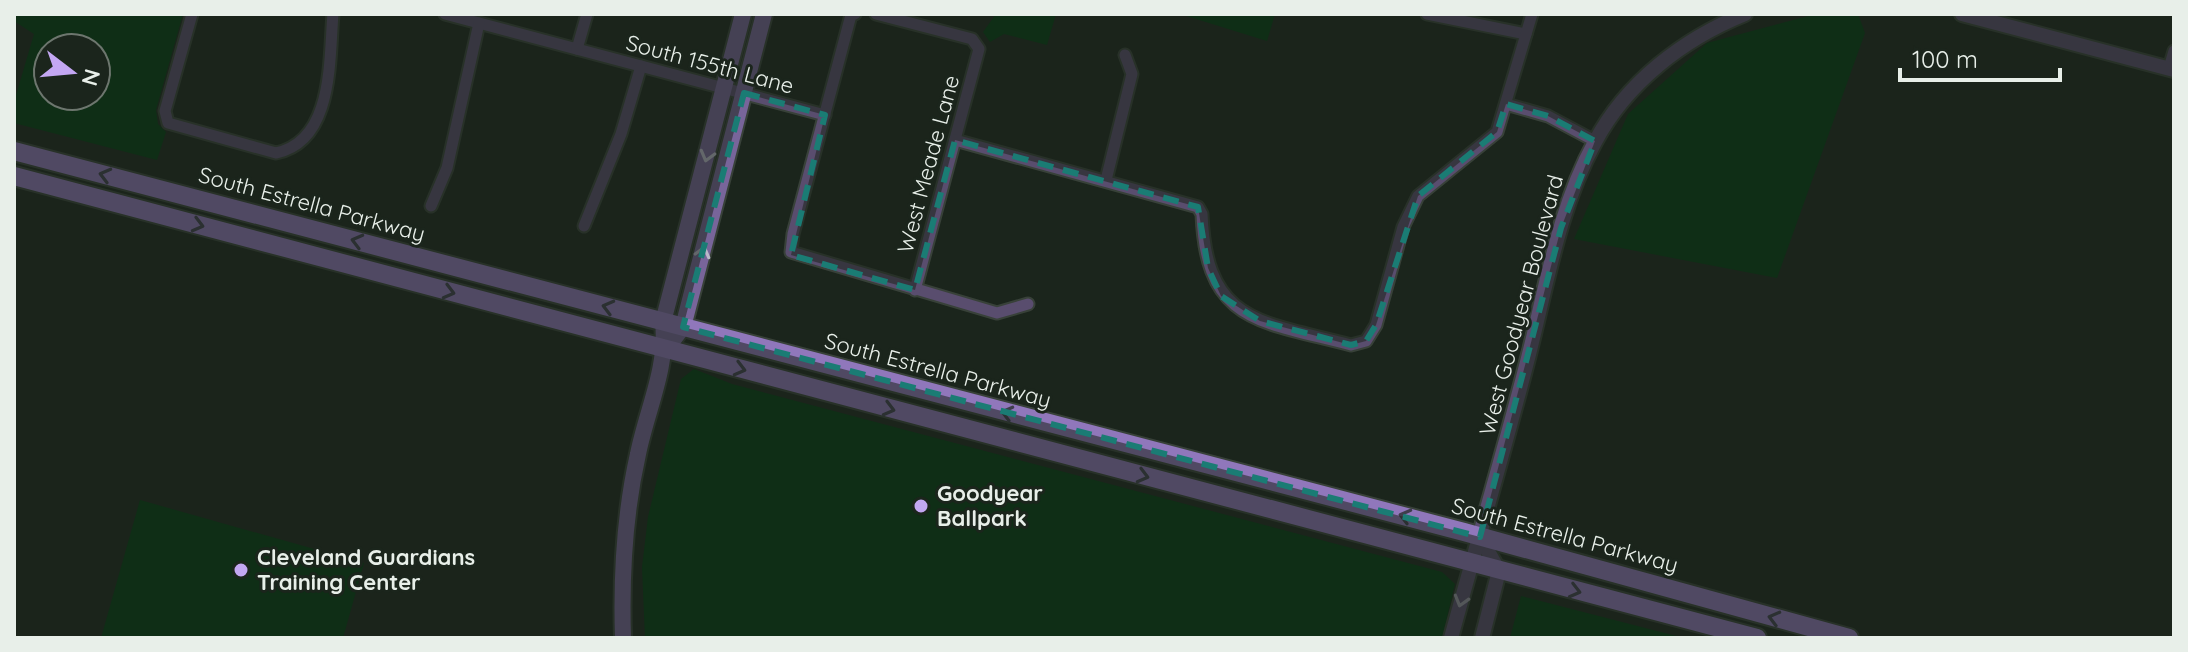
<svg xmlns="http://www.w3.org/2000/svg" width="2188" height="652" viewBox="0 0 2188 652" font-family="Quicksand,sans-serif">
  <style>
    .green { fill: #003b10; fill-rule: evenodd }
    .lines { fill: none; stroke-linecap: round; stroke-linejoin: round }
    .minor-casing { stroke: #384139; stroke-width: 15 }
    .tertiary-casing { stroke: #384139; stroke-width: 18 }
    .secondary-casing { stroke: #384139; stroke-width: 20 }
    .primary-casing { stroke: #384139; stroke-width: 22 }
    .minor { stroke: #594d6e; stroke-width: 11 }
    .tertiary { stroke: #594d6e; stroke-width: 14 }
    .secondary { stroke: #78659a; stroke-width: 16 }
    .primary { stroke: #9077bb; stroke-width: 18 }
    .oneway { stroke: #bbb8c9 }
    .oneway2 { stroke: #3e3e4c }
    .oneway3 { stroke: #9996a5 }
    .marked { fill: none; stroke: #1a7c74; stroke-width: 6; stroke-dasharray: 16 10; stroke-linejoin: round }
    .poi-dot { fill: #c3a7f2; stroke: #1b251c; stroke-width: 3 }
    .labels { text-anchor: middle; dominant-baseline: central; stroke-width: 6; stroke-linejoin: round; paint-order: stroke }
    .street-label { font-size: 22px; fill: #e8efe9; stroke: #1b251c }
    .poi-label { font-size: 22px; font-weight: bold; fill: #e8efe9; stroke: #1b251c; text-anchor: start }
  </style>
  <rect width="100%" height="100%" fill="#1b251c"/>
  <g class="green">
    <path d="M15,14H183L156,110L158,124L166,132L157,160L14,123V102L34,34L14,21ZM48,48H96V96H48Z"/>
    <path d="M996,14H1056L1047,45L1004,34L990,42L983,32Z"/>
    <path d="M1180,14H1275L1267,41Z"/>
    <path d="M1816,14H1858L1865,33L1777,278L1574,239L1628,114L1707,43Z"/>
    <path d="M694,369L732,384L1442,572L1455,584L1442,638H645L642,567L648,517L681,379Z"/>
    <path d="M140,500L364,563L343,638H101Z"/>
    <path d="M1521,596L1684,638H1510Z"/>
  </g>
  <g class="lines">
    <g class="minor-casing">
      <g id="minor">
        <path d="M192,14L165,111L168,123L276,153C334,141 329,59 333,14"/>
        <path d="M445,14L825,115"/>
        <path d="M855,14L851,15L793,234L791,252L997,313L1028,304"/>
        <path d="M876,14L972,39L979,49L915,290"/>
        <path d="M1427,14L1526,34"/>
        <path d="M577,49L587,14"/>
        <path d="M2169,68L2174,51"/>
        <path d="M1506,104L1548,116L1595,141"/>
        <path d="M955,140L1198,207L1202,214C1206,324 1261,321 1351,345L1366,341L1376,325L1403,227L1418,196L1497,132L1532,14"/>
        <path d="M1106,180L1132,74L1125,55"/>
        <path d="M431,206L447,168L479,23"/>
        <path d="M584,226L621,134L641,66"/>
      </g>
    </g>
    <g class="tertiary-casing">
      <g id="tertiary">
        <path d="M1962,14L2174,70"/>
        <path d="M1480,537L1499,571L1482,638"/>
        <path d="M1451,638C1476,546 1503,455 1527,362C1546,289 1558,209 1595,142C1626,83 1683,39 1745,14"/>
      </g>
    </g>
    <g class="secondary-casing">
      <g id="secondary">
        <path d="M666,349L683,327L764,14"/>
        <path d="M623,638C621,575 624,516 638,454C647,409 668,368 663,322L743,14"/>
      </g>
    </g>
    <g class="primary-casing">
      <g id="primary">
        <path d="M14,151L1464,532L1849,638"/>
        <path d="M14,176L1757,638"/>
      </g>
    </g>
    <use href="#minor" class="minor"/>
    <use href="#tertiary" class="tertiary"/>
    <use href="#secondary" class="secondary"/>
    <use href="#primary" class="primary"/>
  </g>
  <defs><path id="oneway-chevron" d="M-2-3.5L2.5 0L-2 3.5" fill="none" stroke-width="1.6" stroke-linecap="round" stroke-linejoin="round" transform="scale(2)"/></defs>
  <g class="oneway">
    <use href="#oneway-chevron" transform="translate(707 156) rotate(105)"/>
    <use href="#oneway-chevron" transform="translate(703 252) rotate(-75)"/>
  </g>
  <g class="oneway2">
    <use href="#oneway-chevron" transform="translate(105 175) rotate(-165)"/>
    <use href="#oneway-chevron" transform="translate(198 225) rotate(15)"/>
    <use href="#oneway-chevron" transform="translate(357 241) rotate(-165)"/>
    <use href="#oneway-chevron" transform="translate(449 292) rotate(15)"/>
    <use href="#oneway-chevron" transform="translate(608 307) rotate(-165)"/>
    <use href="#oneway-chevron" transform="translate(740 369) rotate(15)"/>
    <use href="#oneway-chevron" transform="translate(889 409) rotate(15)"/>
    <use href="#oneway-chevron" transform="translate(1007 413) rotate(-165)"/>
    <use href="#oneway-chevron" transform="translate(1143 476) rotate(15)"/>
    <use href="#oneway-chevron" transform="translate(1405 516) rotate(-165)"/>
    <use href="#oneway-chevron" transform="translate(1575 591) rotate(14)"/>
    <use href="#oneway-chevron" transform="translate(1774 618) rotate(-165)"/>
  </g>
  <use class="oneway3" href="#oneway-chevron" transform="translate(1461 601) rotate(106)"/>
  <path d="M0 0H2188V652H0ZM744,93L825,115L791,255L915,290L955,140L1198,207L1208,268L1221,296L1260,321L1351,345L1366,341L1376,325L1418,196L1497,132L1506,104L1548,116L1595,141L1561,228L1480,537L683,327Z" fill="#1b251c" fill-opacity=".55" fill-rule="evenodd"/>
  <path class="marked" d="M744,93L825,115L791,255L915,290L955,140L1198,207L1208,268L1221,296L1260,321L1351,345L1366,341L1376,325L1418,196L1497,132L1506,104L1548,116L1595,141L1561,228L1480,537L683,327Z"/>
  <g class="poi-dot">
    <circle cx="921" cy="506" r="8"/>
    <circle cx="241" cy="570" r="8"/>
  </g>
  <g class="labels">
    <g class="street-label">
      <text transform="translate(710 64) rotate(15)">South 155th Lane</text>
      <text transform="translate(928 164) rotate(-75)">West Meade Lane</text>
      <text transform="translate(312 204) rotate(15)">South Estrella Parkway</text>
      <text transform="translate(1521 305) rotate(-75)">West Goodyear Boulevard</text>
      <text transform="translate(938 370) rotate(15)">South Estrella Parkway</text>
      <text transform="translate(1565 535) rotate(15)">South Estrella Parkway</text>
    </g>
    <g class="poi-label">
      <text x="937" y="493">Goodyear<tspan x="937" dy="25">Ballpark</tspan></text>
      <text x="257" y="557">Cleveland Guardians<tspan x="257" dy="25">Training Center</tspan></text>
    </g>
  </g>
  <rect width="2188" height="652" fill="none" stroke="#e8efe9" stroke-width="32"/>
  <g transform="translate(72 72) rotate(106)"><circle r="38" fill="#1b251c" stroke="#6d766e" stroke-width="2"/>
  <path d="M0-6L14 30L0 20L-14 30Z" fill="#c3a7f2"/>
  <text y="-12" font-size="22" font-weight="bold" text-anchor="middle" fill="#e8efe9">N</text>
  </g>
  <path d="M1900 68v12h160v-12" fill="none" stroke="#e8efe9" stroke-width="4"/>
  <text x="1912" y="68" font-size="24" fill="#e8efe9" stroke="#1b251c" stroke-width="6" paint-order="stroke">100 m</text>
</svg>
